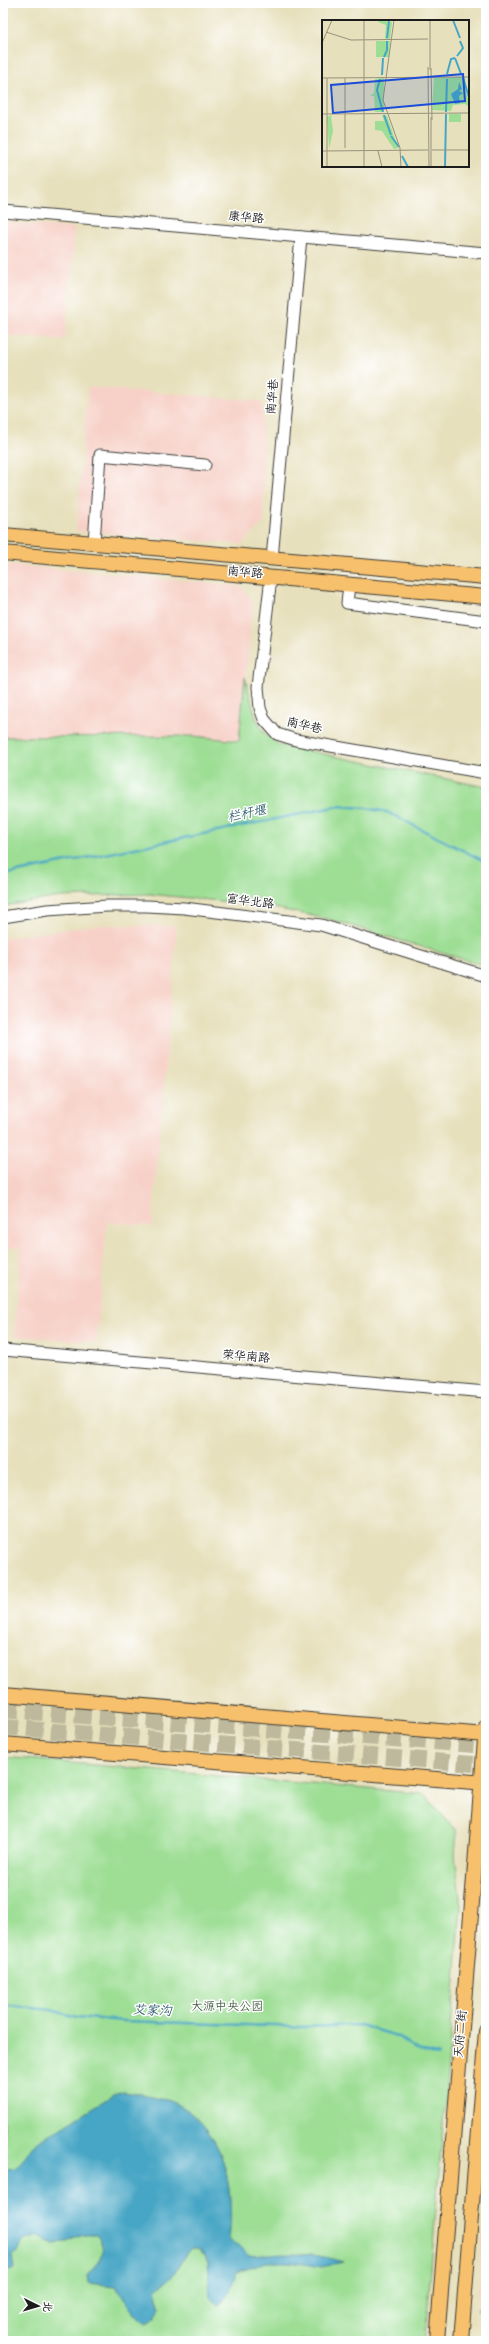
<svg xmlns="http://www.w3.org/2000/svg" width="489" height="2344" viewBox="0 0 489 2344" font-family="'Gochi Hand','LXGW WenKai TC',sans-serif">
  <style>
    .built { fill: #f7d1c8 }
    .green { fill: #9dde94; stroke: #5c7d58 }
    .water { fill: #46a6c5; stroke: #316170 }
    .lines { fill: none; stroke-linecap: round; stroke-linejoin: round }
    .stream { stroke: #46a6c5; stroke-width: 2.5 }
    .highway-tunnel { stroke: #beb99c; stroke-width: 16; stroke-dasharray: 16 8; stroke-linecap: butt }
    .minor-casing { stroke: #3a3934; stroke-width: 13 }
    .major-casing { stroke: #3a3934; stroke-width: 16 }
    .minor { stroke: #fff; stroke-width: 11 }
    .major { stroke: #f7c06c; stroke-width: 14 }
    .labels { text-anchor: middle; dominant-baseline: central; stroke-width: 3; stroke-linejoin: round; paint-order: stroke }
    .street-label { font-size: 12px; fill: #1c1c1c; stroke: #fff }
    .park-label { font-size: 12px; fill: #496046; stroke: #fff }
    .water-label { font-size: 13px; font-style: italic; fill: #316170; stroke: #fff }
    .inset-river { fill: none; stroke: #46a6c5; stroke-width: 2 }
    .inset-road { fill: none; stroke: #96927c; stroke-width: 1 }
    .view { fill: #1d4ed8; fill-opacity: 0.15; stroke: #1d4ed8; stroke-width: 2 }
    .inset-edge { fill: none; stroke: #1c1c1c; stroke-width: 2 }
  </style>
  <rect width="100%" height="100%" fill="#fff"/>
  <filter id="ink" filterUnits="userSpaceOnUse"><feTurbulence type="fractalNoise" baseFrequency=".025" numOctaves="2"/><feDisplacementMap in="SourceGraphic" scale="8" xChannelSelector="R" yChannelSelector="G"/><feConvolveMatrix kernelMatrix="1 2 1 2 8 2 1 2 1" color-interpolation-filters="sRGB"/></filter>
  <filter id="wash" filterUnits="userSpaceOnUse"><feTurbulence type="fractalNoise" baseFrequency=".012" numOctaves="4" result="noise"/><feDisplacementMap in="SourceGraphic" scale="16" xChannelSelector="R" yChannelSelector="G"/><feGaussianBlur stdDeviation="0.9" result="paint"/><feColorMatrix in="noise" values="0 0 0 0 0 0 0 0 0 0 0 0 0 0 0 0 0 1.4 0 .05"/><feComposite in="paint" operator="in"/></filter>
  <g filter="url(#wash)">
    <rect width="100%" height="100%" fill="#e7e0bc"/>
    <g class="built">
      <path d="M3,222L75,228L65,340L3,335Z"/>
      <path d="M88,387L262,401L264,522L242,544L76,531Z"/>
      <path d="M3,564L240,586L253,601L239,741L194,736L3,737Z"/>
      <path d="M97,925L177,926L152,1226L107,1222L96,1342L14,1336L21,1248L3,1247V938Z"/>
      <path d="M486,2200V2290L478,2293Z"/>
    </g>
    <g class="green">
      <path d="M245,677L256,718L264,733L279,745L486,787V966L328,919L260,905L149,894L60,897L3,906V737L194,736L239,741Z"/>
      <path d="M3,1757L424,1794L457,1832L455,1855L461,1907L425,2341H3Z"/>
    </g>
    <path class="water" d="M123,2092C139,2094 154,2095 169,2101C225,2123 235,2187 229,2240L239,2246L249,2256C282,2254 311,2251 343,2262L322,2267L290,2262H266L237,2271L228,2295L218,2306L210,2297L208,2263L200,2250L191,2248L183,2258L176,2272L156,2290L161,2307L155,2317L146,2323C134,2318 124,2297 115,2286L88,2283L87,2274C102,2261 108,2254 97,2234H83L67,2242L54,2243L38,2236L23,2241L19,2250L13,2255L15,2269L4,2272L3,2165L6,2169L17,2168L32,2146L113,2095Z"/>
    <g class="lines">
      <g class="stream">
        <path d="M3,875L339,806L365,808L387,812L486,862"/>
        <path d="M3,2005L51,2010L76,2017L124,2021L304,2027L360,2025L397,2036L417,2050L438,2056"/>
        <path d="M478,2310L486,2306"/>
        <path d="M414,2341L419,2339"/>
      </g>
    </g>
  </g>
  <g filter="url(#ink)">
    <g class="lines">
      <g class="highway-tunnel">
        <path d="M3,1710L486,1746"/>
        <path d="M3,1727L486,1765"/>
      </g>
      <g class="minor-casing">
        <g id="minor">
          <path d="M3,211L486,253"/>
          <path d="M94,543L100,455L205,465"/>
          <path d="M272,559L301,237"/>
          <path d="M271,577L258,687L260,708L264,719L277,734L296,740L486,773"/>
          <path d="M349,585L347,603L486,621"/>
          <path d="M3,917L47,910L107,906H147L184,908L321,925L486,976"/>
          <path d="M3,1350L486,1392"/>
        </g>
      </g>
      <g class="major-casing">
        <g id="major">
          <path d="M3,535L486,577"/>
          <path d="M3,553L486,597"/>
          <path d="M3,1694L486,1735"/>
          <path d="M3,1744L486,1783"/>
          <path d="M437,2341L486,1727"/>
          <path d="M461,2341L486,2031"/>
        </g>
      </g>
      <use href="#minor" class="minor"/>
      <use href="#major" class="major"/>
    </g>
  </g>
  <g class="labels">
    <g class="street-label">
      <text transform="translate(246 219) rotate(5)">康华路</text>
      <text transform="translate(274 397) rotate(-85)">南华巷</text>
      <text transform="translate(245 574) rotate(5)">南华路</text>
      <text transform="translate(304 727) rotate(13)">南华巷</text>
      <text transform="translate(250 903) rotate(7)">富华北路</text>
      <text transform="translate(246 1358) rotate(5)">荣华南路</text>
      <text transform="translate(462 2034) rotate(-85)">天府二街</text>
    </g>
    <g class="park-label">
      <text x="227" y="2008">大源中央公园</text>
    </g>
    <g class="water-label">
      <text transform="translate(247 815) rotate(-12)">栏杆堰</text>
      <text transform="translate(152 2012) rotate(2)">艾家沟</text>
    </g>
  </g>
  <g transform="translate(322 20)">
    <rect width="147" height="147" fill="#e7e0bc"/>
    <path d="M57,0L70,2L68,19H63L64,5L56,2ZM54,21H68L67,37H54ZM143,57L147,87L143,84L131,85L129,91L110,90L112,58ZM62,58V92H53L52,76H48L52,73L53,59ZM127,94H139V102H127ZM9,95L11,111L7,129L5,97ZM60,95L65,96L76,128L72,129L60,111L53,110V101H62Z" fill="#9dde94"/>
    <path d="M137,62L140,69L137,71L141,73L137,76L138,83L133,84L129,74L136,69Z" fill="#46a6c5"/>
    <path class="inset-river" d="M131,0L138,18M65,18L67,1M135,36L141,28L138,21M62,37L65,30V21M133,38L139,54M125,54L129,39L133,38M60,55L61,38M141,58L147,77M58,59L55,70L61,92M124,92L125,59M62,95L69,115M69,116L77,127M80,136L86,147M123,147L124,94"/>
    <path class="inset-road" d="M42,0V147M72,0L61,80L78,128L79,147M108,0V50M4,12L29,20L106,19M0,23L10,0M106,47L107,147M109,48L110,100M0,58L147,57M23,58V128M0,94L147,93M109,97V147M110,130H147M0,131L106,130M56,131L60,147M5,147V58"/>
    <path class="view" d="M141,54L143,81L11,93L9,65Z"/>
    <rect width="147" height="147" class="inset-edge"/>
  </g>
  <rect width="489" height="2344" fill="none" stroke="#fff" stroke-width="16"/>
  <g transform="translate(38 2306) rotate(95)" stroke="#ffffff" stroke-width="3" paint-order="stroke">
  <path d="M0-3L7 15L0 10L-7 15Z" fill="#1c1c1c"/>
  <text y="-6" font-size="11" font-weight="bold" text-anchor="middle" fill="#1c1c1c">北</text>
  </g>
</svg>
